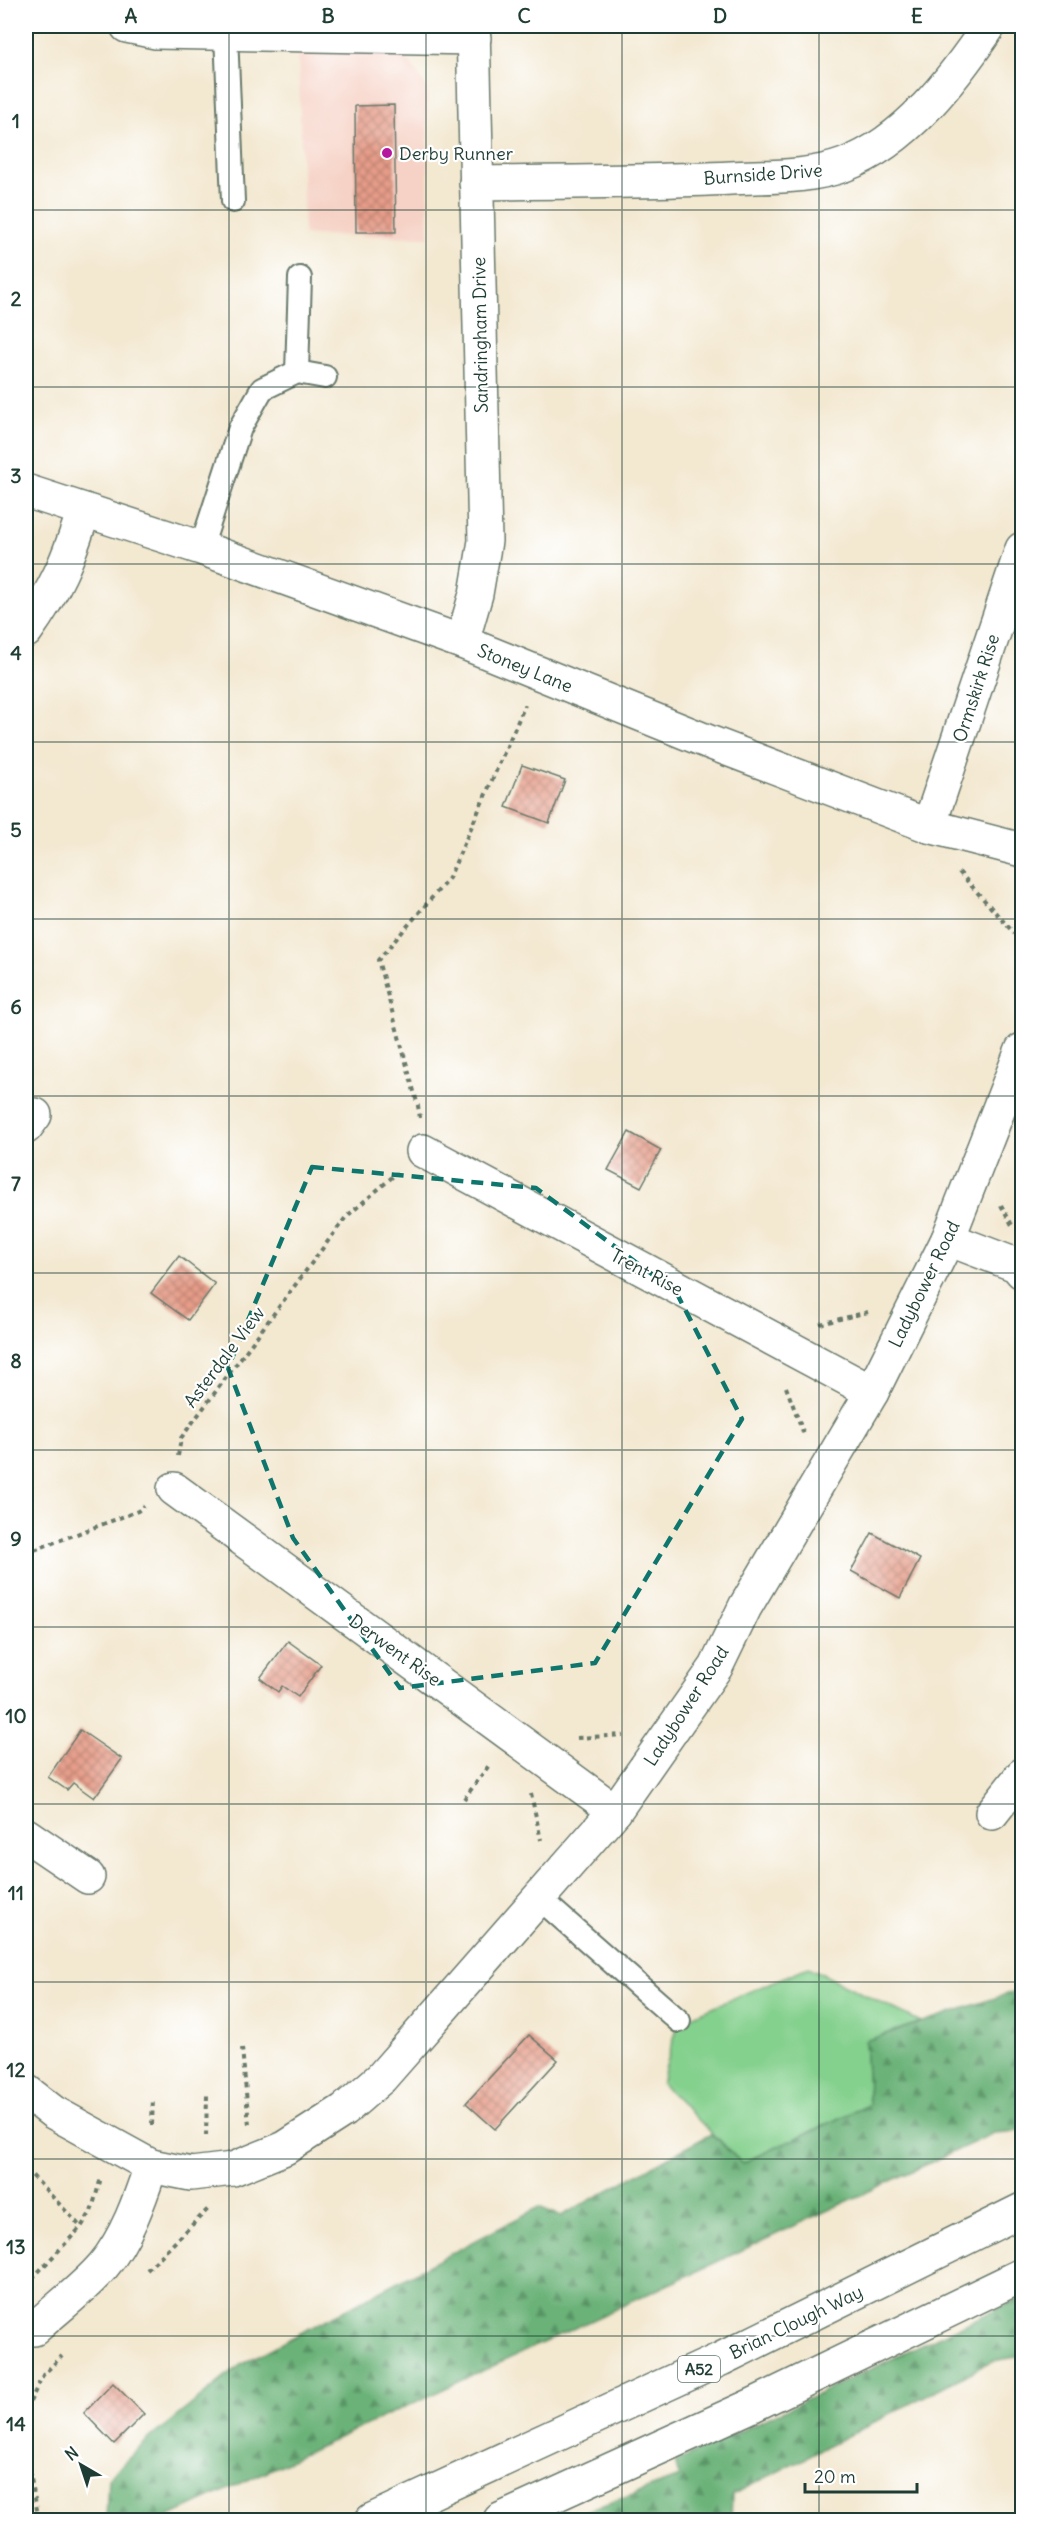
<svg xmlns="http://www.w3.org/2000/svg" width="1048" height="2546" viewBox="0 0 1048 2546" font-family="Delius,sans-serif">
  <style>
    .built { fill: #f6d1c5 }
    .green { fill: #84d08d; stroke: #528660; stroke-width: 1.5 }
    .forest { fill: url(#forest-firs); stroke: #457856; stroke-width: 1.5 }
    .building { fill: url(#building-cross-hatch) }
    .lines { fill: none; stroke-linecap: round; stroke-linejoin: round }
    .service-casing { stroke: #69796b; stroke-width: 26 }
    .minor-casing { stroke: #69796b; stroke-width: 36 }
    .tertiary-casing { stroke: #69796b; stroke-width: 36 }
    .trunk-casing { stroke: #69796b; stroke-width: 36 }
    .path { stroke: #69796b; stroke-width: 4; stroke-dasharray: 4.5 4.5; stroke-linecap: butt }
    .service { stroke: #fff; stroke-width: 22 }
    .minor { stroke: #fff; stroke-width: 33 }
    .tertiary { stroke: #fff; stroke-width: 33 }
    .trunk { stroke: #fff; stroke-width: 33 }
    .marked { fill: none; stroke: #0f766e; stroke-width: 4.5; stroke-dasharray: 12 8; stroke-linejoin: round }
    .grid { fill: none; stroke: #1f3d34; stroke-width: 1.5; stroke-opacity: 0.55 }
    .poi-dot { fill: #b5179e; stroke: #fff; stroke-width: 2 }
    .labels { text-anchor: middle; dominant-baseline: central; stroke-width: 4.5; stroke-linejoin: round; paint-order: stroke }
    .shield { fill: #fff; stroke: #627771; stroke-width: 1.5 }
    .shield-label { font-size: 16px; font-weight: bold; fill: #1f3d34 }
    .poi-label { font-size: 18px; fill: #1f3d34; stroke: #fff; text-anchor: start }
    .street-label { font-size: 18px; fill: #1f3d34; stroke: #fff }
    .neatline { fill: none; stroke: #1f3d34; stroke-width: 2 }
    .grid-label { font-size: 20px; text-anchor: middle; font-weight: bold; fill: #1f3d34 }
  </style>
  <defs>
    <pattern id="forest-firs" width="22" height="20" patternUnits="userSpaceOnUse" patternTransform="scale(1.5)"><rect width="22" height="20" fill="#6bb278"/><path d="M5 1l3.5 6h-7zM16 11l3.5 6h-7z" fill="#579263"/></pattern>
    <pattern id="building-cross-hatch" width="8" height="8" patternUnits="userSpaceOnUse" patternTransform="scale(1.5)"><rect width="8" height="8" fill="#e69c88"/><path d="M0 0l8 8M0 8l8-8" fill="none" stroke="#ba8070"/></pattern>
  </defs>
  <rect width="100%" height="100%" fill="#fff"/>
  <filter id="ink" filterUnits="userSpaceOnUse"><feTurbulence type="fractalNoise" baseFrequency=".0167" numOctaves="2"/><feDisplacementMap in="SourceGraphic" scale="12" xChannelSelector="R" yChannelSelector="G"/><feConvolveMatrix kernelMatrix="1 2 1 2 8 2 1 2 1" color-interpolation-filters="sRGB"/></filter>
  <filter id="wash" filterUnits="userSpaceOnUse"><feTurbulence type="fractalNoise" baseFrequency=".008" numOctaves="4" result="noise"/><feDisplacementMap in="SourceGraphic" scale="24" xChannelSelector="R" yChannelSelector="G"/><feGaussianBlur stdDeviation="1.35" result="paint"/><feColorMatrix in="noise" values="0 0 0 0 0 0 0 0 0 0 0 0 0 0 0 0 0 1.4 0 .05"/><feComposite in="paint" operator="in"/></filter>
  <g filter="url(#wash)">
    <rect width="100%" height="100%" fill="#f3e8d0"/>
    <path class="built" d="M298,52H403L427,88L429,237L304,235Z"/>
    <path class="green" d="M808,1967L921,2022L865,2041L869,2105L742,2163L661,2083L679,2021Z"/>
    <g class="forest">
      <path d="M1022,1989V2131L994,2133L162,2520H106L108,2478L151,2437L242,2364L539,2207L561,2216L711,2134L742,2163L869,2105L865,2041Z"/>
      <path d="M1022,2297V2356L993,2361L732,2495L731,2520H562L679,2477L675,2462Z"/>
    </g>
    <g id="blocks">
      <g class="building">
        <path d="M394,105L396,232H356L355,106Z"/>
        <path d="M522,765L565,780L549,823L506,807Z"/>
        <path d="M629,1132L661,1150L641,1187L608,1170Z"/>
        <path d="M179,1256L215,1284L188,1320L151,1293Z"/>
        <path d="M872,1533L920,1559L900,1598L851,1571Z"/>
        <path d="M288,1641L321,1665L298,1697L282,1686L278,1692L260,1678Z"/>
        <path d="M80,1730L122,1759L94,1798L73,1783L67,1790L48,1777Z"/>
        <path d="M529,2035L558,2060L495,2129L466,2103Z"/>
        <path d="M113,2383L144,2414L114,2444L84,2413Z"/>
      </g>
    </g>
  </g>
  <g filter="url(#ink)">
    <use href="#blocks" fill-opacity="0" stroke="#69796b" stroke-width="1.5"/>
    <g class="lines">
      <g class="service-casing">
        <g id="service">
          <path d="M226,34L233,201"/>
          <path d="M297,372L300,278"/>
          <path d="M201,548L240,428L262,389L297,372L325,377"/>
          <path d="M539,1898L679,2021"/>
        </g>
      </g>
      <g class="minor-casing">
        <g id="minor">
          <path d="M127,26L156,32L474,38"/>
          <path d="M476,183C561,182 646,182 731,178C768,176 809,178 844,165C906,142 954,78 989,26"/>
          <path d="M26,631C56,589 68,560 84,510"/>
          <path d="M929,826L1022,549"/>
          <path d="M26,1127L35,1115"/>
          <path d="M423,1151L872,1392"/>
          <path d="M948,1239L1016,1265L1022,1272"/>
          <path d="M174,1489L615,1811"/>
          <path d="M992,1813L1022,1775"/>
          <path d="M26,1835L88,1877"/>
          <path d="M26,2091L53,2112L151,2166L191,2174L233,2169L285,2148L344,2110L381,2078L615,1811L716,1667L745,1607L872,1392L948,1239L1022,1050"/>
          <path d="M34,2329C57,2308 83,2289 103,2266C126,2239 140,2199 151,2166"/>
        </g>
      </g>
      <g class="tertiary-casing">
        <g id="tertiary">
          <path d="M26,491L201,548L462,642L709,742L929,826L1022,850"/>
          <path d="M462,642L476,594L485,541L473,26"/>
        </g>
      </g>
      <g class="trunk-casing">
        <g id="trunk">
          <path d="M372,2520L721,2359L1022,2210"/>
          <path d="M500,2520L753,2405L1022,2275"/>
        </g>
      </g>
      <g class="path">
        <path d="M959,872L1022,942"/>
        <path d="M420,1118L418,1106L378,960L449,878L525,705"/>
        <path d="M1001,1205L1012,1225"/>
        <path d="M820,1324L872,1311"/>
        <path d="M786,1387L805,1437"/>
        <path d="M178,1456L181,1438L346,1217L397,1173"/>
        <path d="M26,1553L138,1511L144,1506"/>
        <path d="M577,1738L623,1735"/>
        <path d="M531,1794L541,1840"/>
        <path d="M464,1799L490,1764"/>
        <path d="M242,2048L249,2125"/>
        <path d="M152,2125L153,2098"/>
        <path d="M206,2136L207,2095"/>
        <path d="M26,2169L81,2227"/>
        <path d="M147,2270L208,2209"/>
        <path d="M26,2285L81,2227L91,2212L101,2178"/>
        <path d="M26,2410L43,2375L62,2356"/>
        <path d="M26,2453L39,2520"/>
      </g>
      <use href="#service" class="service"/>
      <use href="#minor" class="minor"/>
      <use href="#tertiary" class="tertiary"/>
      <use href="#trunk" class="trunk"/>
    </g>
  </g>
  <path class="marked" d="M312,1167L536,1188L676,1292L742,1419L595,1663L400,1688L293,1538L228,1368Z"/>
  <path class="grid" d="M229,26V2520M426,26V2520M622,26V2520M819,26V2520M26,210H1022M26,387H1022M26,564H1022M26,742H1022M26,919H1022M26,1096H1022M26,1273H1022M26,1450H1022M26,1627H1022M26,1804H1022M26,1982H1022M26,2159H1022M26,2336H1022"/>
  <circle class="poi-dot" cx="387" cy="153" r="6"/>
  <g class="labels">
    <rect class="shield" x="678" y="2356" width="42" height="26" rx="4.5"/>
    <g class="shield-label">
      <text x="699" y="2369">A52</text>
    </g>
    <g class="poi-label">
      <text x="399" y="153">Derby Runner</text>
    </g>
    <g class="street-label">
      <text transform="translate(763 174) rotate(-4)">Burnside Drive</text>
      <text transform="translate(480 335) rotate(-91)">Sandringham Drive</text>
      <text transform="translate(525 668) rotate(22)">Stoney Lane</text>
      <text transform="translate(976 688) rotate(-72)">Ormskirk Rise</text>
      <text transform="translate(647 1272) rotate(28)">Trent Rise</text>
      <text transform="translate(924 1284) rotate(-64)">Ladybower Road</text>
      <text transform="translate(224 1357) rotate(-53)">Asterdale View</text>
      <text transform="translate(395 1650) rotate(36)">Derwent Rise</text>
      <text transform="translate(686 1706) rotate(-57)">Ladybower Road</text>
      <text transform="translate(796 2322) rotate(-26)">Brian Clough Way</text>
    </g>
  </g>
  <rect width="1048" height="2546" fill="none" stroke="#fff" stroke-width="66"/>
  <g transform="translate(81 2465) rotate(321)" stroke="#ffffff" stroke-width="4.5" paint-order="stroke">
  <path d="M0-4.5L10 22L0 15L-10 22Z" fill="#1f3d34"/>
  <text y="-9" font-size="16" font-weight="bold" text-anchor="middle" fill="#1f3d34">N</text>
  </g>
  <path d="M805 2483v9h112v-9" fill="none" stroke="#1f3d34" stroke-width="3"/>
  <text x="814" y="2483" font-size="18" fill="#1f3d34" stroke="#ffffff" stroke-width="4.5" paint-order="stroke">20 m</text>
  <rect x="33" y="33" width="982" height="2480" class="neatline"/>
  <g class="grid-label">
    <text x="131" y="23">A</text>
    <text x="328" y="23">B</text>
    <text x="524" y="23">C</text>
    <text x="720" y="23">D</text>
    <text x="917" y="23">E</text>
    <text x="16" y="128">1</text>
    <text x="16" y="306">2</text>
    <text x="16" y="483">3</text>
    <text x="16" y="660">4</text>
    <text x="16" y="837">5</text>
    <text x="16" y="1014">6</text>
    <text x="16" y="1191">7</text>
    <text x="16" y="1368">8</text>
    <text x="16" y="1546">9</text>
    <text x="16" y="1723">10</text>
    <text x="16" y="1900">11</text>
    <text x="16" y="2077">12</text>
    <text x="16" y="2254">13</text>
    <text x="16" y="2431">14</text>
  </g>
</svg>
